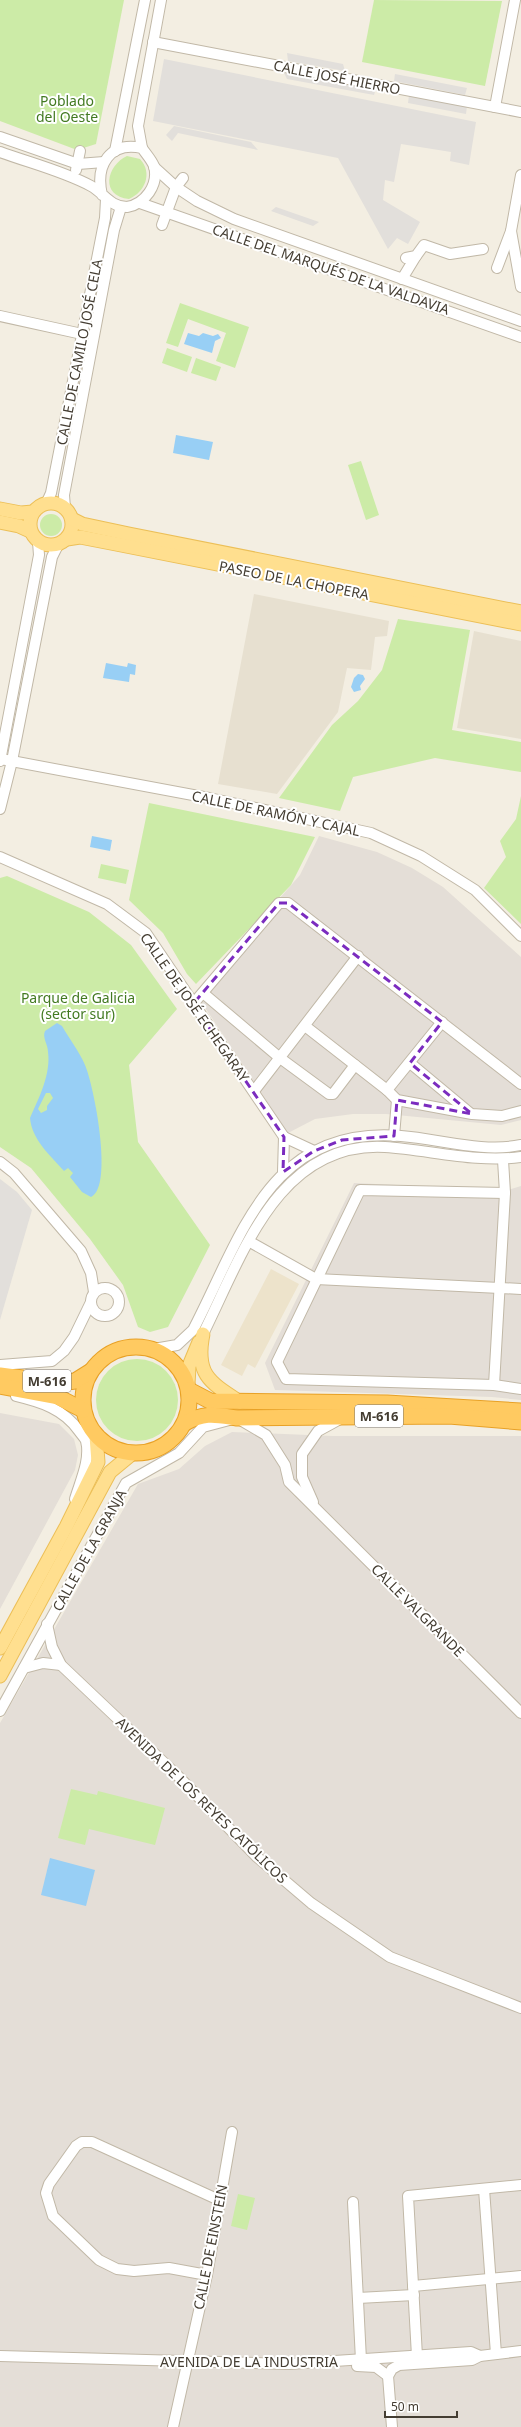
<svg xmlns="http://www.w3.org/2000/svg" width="521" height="2427" viewBox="0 0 521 2427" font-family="'Noto Sans',sans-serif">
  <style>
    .residential { fill: #e7e0d0 }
    .industrial { fill: #e4ded7 }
    .education { fill: #ede3cb }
    .green { fill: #cceba7 }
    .parking { fill: #e2dfdb }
    .water { fill: #98cff5; fill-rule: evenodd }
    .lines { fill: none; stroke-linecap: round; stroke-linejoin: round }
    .minor-casing { stroke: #c1b8a7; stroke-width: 12 }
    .major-casing { stroke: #ecbf57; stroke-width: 15 }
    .highway-casing { stroke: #e8a126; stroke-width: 17 }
    .minor { stroke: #fff; stroke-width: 10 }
    .major { stroke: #ffdf8f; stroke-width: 13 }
    .highway { stroke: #ffca61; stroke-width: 15 }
    .marked { fill: none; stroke: #7b2cbf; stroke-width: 3; stroke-dasharray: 8 5; stroke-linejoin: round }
    .labels { text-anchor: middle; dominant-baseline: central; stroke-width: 4; stroke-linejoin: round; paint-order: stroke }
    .shield { fill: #fff; stroke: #7c7770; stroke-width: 1 }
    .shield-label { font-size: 13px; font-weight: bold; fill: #443d32 }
    .street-label { font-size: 14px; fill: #443d32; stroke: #fff }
    .park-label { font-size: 14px; fill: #437a22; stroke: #fff }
  </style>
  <rect width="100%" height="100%" fill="#f3eee2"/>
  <g class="residential">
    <path d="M254,594L389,621L387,636L375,637L371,670L347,668L338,712L277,794L218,784Z"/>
    <path d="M474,631L521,641V739L457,728Z"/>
  </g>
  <g class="industrial">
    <path d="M319,836L377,852L412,868L443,887L521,957V1120L501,1125L386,1114H353L315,1119L288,1133L196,994L300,875Z"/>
    <path d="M354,1183L508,1190L521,1186V1400L492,1397L275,1390L265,1363Z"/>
    <path d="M0,1413L59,1424L74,1439L78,1455L75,1470L0,1609Z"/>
    <path d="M232,1432L333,1436H521V2427H0V1723L138,1484L179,1469L205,1446Z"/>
  </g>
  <path class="education" d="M271,1269L299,1284L255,1368L248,1364L242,1376L221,1365Z"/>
  <g class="green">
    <path d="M0,0H124L96,144L77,150L0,121Z"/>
    <path d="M374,0L502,1L485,86L362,62Z"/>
    <path d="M127,156L140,159C153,173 145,192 129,199C100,196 106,166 127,156Z"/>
    <path d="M180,303L249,327L235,368L216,361L226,333L188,319L178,347L166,343Z"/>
    <path d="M167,348L192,357L187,372L162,363Z"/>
    <path d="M196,358L221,367L216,381L191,373Z"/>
    <path d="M361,461L379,515L366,520L348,465Z"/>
    <circle cx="51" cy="525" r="11"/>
    <path d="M398,619L470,630L452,730L521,742V772L435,758L353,777L340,811L279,798L332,725L358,701L382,670Z"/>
    <path d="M521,796V924L484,888L506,857L500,841L516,819Z"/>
    <path d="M149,803L315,837L291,885L196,984L187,974L163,933L129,900Z"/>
    <path d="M101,864L129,870L126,884L98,878Z"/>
    <path d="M7,876L89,912L131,945L177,1009L129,1065L138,1142L210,1245L168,1327L150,1332L138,1327L123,1285L90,1239L31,1168L0,1147V878Z"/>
    <circle cx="137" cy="1400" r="41"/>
    <path d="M71,1789L97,1795L98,1791L165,1808L155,1845L89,1829L85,1845L58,1838Z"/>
    <path d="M238,2194L255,2198L247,2230L231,2226Z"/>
  </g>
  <g class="parking">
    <path d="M287,53L343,64L345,71L288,61Z"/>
    <path d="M164,59L476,122L469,165L450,161L451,152L401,144L394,182L385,180L383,200L420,222L408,244L397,238L388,249L338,158L153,121Z"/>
    <path d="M284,73L376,88L374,95L287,79Z"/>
    <path d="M395,74L467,88L465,95L394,81Z"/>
    <path d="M409,95L467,106L466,114L408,103Z"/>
    <path d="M174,126L251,142L258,150L178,133L172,141L166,135Z"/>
    <path d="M276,207L319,222L313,226L271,211Z"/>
    <path d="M0,1179L17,1192L32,1210L0,1320Z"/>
  </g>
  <g class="water">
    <path d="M188,333L199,336L203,333L213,336L218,334L221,338L215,341L212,353L184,344Z"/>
    <path d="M176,435L213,442L209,460L173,453Z"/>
    <path d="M106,663L127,667L128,663L136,665L135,675L130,674L129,682L103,678Z"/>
    <path d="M358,674L363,675L365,679L360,686L361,690L354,692L351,687L354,678Z"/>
    <path d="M92,836L112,840L110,851L90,847Z"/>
    <path d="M57,1023L62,1026C69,1038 80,1053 85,1065C94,1086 114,1187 91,1197L82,1192L70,1177L73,1173L68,1168L64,1171C50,1155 32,1140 30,1118C39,1098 51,1074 48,1052C48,1044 42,1038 45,1031ZM46,1093H50L53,1098L47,1106V1110L41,1113L38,1109Z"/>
    <path d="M50,1858L95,1870L86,1906L41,1895Z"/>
  </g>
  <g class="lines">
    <g class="minor-casing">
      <g id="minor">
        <path d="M153,42L521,112"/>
        <path d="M495,107L515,0"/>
        <path d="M0,137L78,164L104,162"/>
        <path d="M142,148L138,126L161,0"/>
        <path d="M115,151L145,0"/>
        <path d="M0,152C30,163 63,171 91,186C104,193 110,207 127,207C145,204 159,185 154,166C151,159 146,154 142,148C110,141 95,165 102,195"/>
        <path d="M154,167L176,187L197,201L234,219L521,321"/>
        <path d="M76,170L80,151"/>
        <path d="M140,203L521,337"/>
        <path d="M162,225L176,187L183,178"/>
        <path d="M511,231L521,287"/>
        <path d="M406,258L416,256L424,245L450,254L483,249"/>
        <path d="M497,268L511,231L521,175"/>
        <path d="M402,279L416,256"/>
        <path d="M0,316L82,334"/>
        <path d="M46,504L51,493L105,218L106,199"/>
        <path d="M65,508L64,495L114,230L121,207"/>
        <path d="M1,759L209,798L371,833L421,856L475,890L521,936"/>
        <path d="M0,761L39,555L38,542"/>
        <path d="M0,809L12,761L52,557L58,545"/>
        <path d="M0,857L107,904L146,933L284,1137"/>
        <path d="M203,993L280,1058L329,1094H333L355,1065"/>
        <path d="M193,1004L279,903H288L521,1084"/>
        <path d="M305,1026L387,1090L397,1100L472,1114L502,1116L521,1111"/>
        <path d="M410,1063L470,1113"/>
        <path d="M387,1090L442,1022"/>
        <path d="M254,1091L358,956"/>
        <path d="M394,1136L397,1100"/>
        <path d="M284,1137L314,1151"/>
        <path d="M0,1162L14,1173L81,1251L91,1273L94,1292"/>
        <path d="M283,1172L284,1137"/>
        <path d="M505,1193L360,1190L277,1362L286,1379L494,1385L521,1389"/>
        <path d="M250,1242L316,1279L521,1289"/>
        <circle cx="105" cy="1302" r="14"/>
        <path d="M203,1334C242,1256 278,1141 385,1147C430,1150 476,1163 521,1157"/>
        <path d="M154,1349L177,1345L193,1330C242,1236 269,1125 401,1136C440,1139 482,1153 521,1145"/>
        <path d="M0,1365L52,1361L64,1351L74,1337L91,1302"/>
        <path d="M494,1385L505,1193L503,1160"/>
        <path d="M16,1396C41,1402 64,1409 79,1431C81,1434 85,1438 86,1441C91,1459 80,1482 75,1499"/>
        <path d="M313,1502L302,1477V1454L318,1431L340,1419"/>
        <path d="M47,1624L52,1647L61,1665L177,1775L257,1857L311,1903L390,1957L521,2008"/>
        <path d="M24,1668L43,1663L61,1665"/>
        <path d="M0,1711L126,1483L179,1453L203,1427L237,1418L266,1435L285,1465L289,1482L521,1713"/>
        <path d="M484,2189L496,2354"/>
        <path d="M353,2202L361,2360"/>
        <path d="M207,2275L169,2268L134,2271L117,2269L99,2260L53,2216L46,2193L49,2184L76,2146L82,2142H92L219,2200"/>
        <path d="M413,2286L521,2276"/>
        <path d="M358,2298L414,2295"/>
        <path d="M0,2356L289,2364L471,2352L480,2356L521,2351"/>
        <path d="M417,2356L408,2196L521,2185"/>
        <path d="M357,2366L376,2367L388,2376"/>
        <path d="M388,2376L392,2369L399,2365L472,2360L480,2356"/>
        <path d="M388,2376L392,2427"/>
        <path d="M173,2427L207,2275L232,2132"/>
      </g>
    </g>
    <g class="major-casing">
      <g id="major">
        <circle cx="51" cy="524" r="21"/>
        <path d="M0,509L21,513L33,512"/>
        <path d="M72,519L82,524L129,534L521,612"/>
        <path d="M0,522L19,526L30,531"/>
        <path d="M67,539L80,537L116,544L521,624"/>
        <path d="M203,1334C195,1374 209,1382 240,1402"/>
        <path d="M188,1385L189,1366L199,1342"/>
        <path d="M0,1648L66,1527L98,1462L96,1436"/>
        <path d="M0,1676L110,1472L133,1453"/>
      </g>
    </g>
    <g class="highway-casing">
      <g id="highway">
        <circle cx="136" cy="1400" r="53"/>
        <path d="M0,1375L60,1383L75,1381L91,1371"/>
        <path d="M0,1386L58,1397L83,1410"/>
        <path d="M189,1390L210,1401L387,1403L521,1411"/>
        <path d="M185,1423C205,1412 215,1415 237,1418L449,1416L521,1422"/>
      </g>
    </g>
    <use href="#minor" class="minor"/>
    <use href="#major" class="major"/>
    <use href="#highway" class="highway"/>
  </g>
  <path class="marked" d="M279,903H288L442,1022L410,1063L472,1114L397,1100L394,1136L342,1140L314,1151L283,1172L284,1137L193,1004Z"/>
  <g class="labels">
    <g class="shield">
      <rect x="23" y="1370" width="48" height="22" rx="3"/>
      <rect x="355" y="1405" width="48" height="22" rx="3"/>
    </g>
    <g class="shield-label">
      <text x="47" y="1381">M-616</text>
      <text x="379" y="1416">M-616</text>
    </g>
    <g class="street-label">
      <text transform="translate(337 77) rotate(11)">CALLE JOSÉ HIERRO</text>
      <text transform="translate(331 269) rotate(19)">CALLE DEL MARQUÉS DE LA VALDAVIA</text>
      <text transform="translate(79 352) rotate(-79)">CALLE DE CAMILO JOSÉ CELA</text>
      <text transform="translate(294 580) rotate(11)">PASEO DE LA CHOPERA</text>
      <text transform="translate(276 813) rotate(12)">CALLE DE RAMÓN Y CAJAL</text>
      <text transform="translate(195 1007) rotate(55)">CALLE DE JOSÉ ECHEGARAY</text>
      <text transform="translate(89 1550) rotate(-61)">CALLE DE LA GRANJA</text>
      <text transform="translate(418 1610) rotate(45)">CALLE VALGRANDE</text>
      <text transform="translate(202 1800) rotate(44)">AVENIDA DE LOS REYES CATÓLICOS</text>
      <text transform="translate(210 2247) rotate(-79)">CALLE DE EINSTEIN</text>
      <text x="249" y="2361">AVENIDA DE LA INDUSTRIA</text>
    </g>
    <g class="park-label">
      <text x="67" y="100">Poblado<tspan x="67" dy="16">del Oeste</tspan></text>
      <text x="78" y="997">Parque de Galicia<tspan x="78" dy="16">(sector sur)</tspan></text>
    </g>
  </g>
  <path d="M385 2411v6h72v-6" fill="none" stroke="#443d32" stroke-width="2"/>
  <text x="391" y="2411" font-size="12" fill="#443d32" stroke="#ffffff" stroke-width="3" paint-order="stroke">50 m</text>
</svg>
